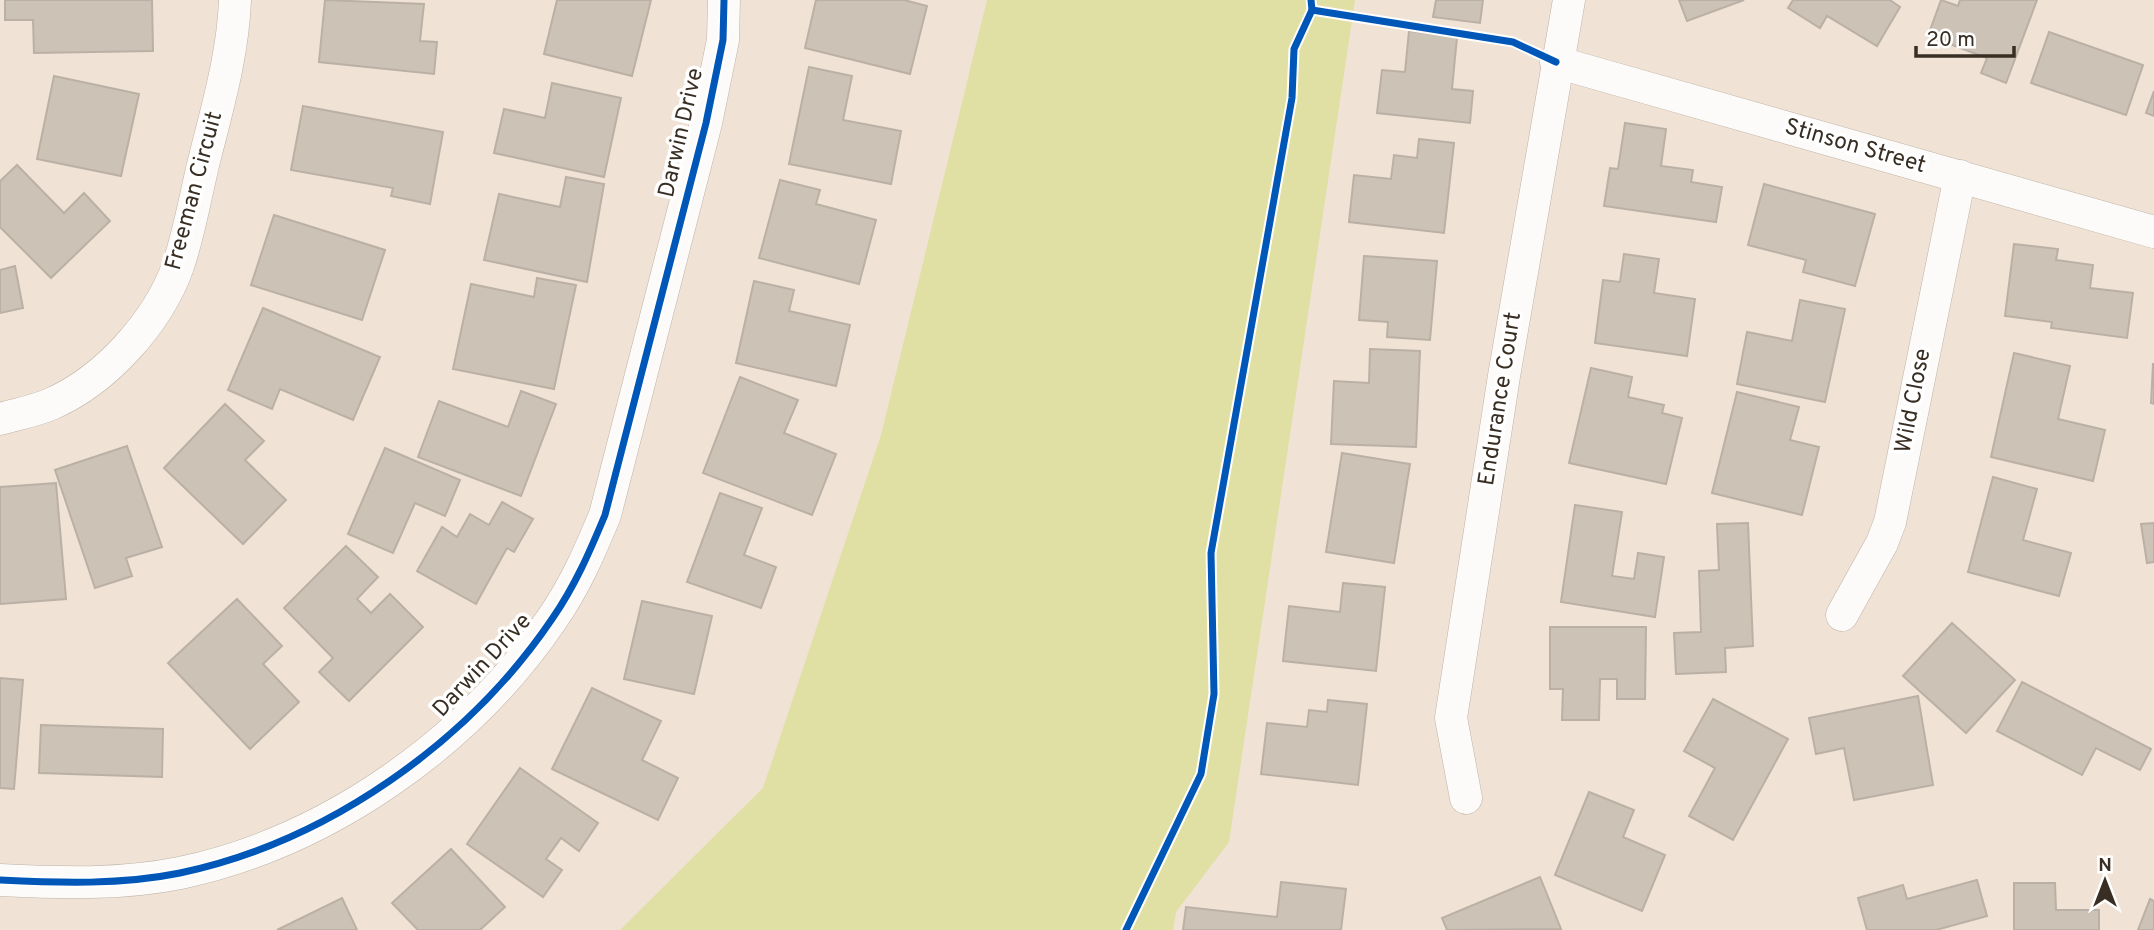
<svg xmlns="http://www.w3.org/2000/svg" width="2154" height="930" viewBox="0 0 2154 930" font-family="Overpass,sans-serif">
  <style>
    .green { fill: #e0dfa4 }
    .building { fill: #ccc2b6; stroke: #bbb0a5; stroke-width: 2 }
    .lines { fill: none; stroke-linecap: round; stroke-linejoin: round }
    .street-casing { stroke: #bdb3a7; stroke-width: 33 }
    .street { stroke: #fdfbf9; stroke-width: 32 }
    .cycleway-casing { stroke: #fff; stroke-width: 11 }
    .cycleway { stroke: #0057b8; stroke-width: 7 }
    .labels { text-anchor: middle; dominant-baseline: central; stroke-width: 7; stroke-linejoin: round; paint-order: stroke }
    .street-label { font-size: 23px; fill: #382e23; stroke: #fff }
  </style>
  <rect width="100%" height="100%" fill="#f0e2d4"/>
  <path class="green" d="M987,0H1355L1229,842L1176,912L1173,930H620L763,788L881,435Z"/>
  <g class="building">
    <path d="M5,0H152L153,51L34,53L33,20H5Z"/>
    <path d="M325,0L424,4L420,41L437,42L434,74L319,62Z"/>
    <path d="M557,0H651L632,76L544,54Z"/>
    <path d="M816,0H904L927,6L910,74L805,48Z"/>
    <path d="M1436,0H1483L1480,23L1433,17Z"/>
    <path d="M1679,0H1744L1687,21Z"/>
    <path d="M1793,0H1890L1900,7L1877,46L1827,16L1820,28L1788,8Z"/>
    <path d="M1941,0L1958,6L1960,0H2037L2006,83L1981,73L1987,58L1928,36Z"/>
    <path d="M1409,31L1457,37L1452,89L1473,91L1470,123L1377,113L1382,70L1405,72Z"/>
    <path d="M2049,32L2143,65L2126,115L2031,83Z"/>
    <path d="M809,67L852,76L843,120L901,131L891,184L789,164Z"/>
    <path d="M54,76L139,94L121,176L37,159Z"/>
    <path d="M552,83L621,98L604,177L494,153L504,109L545,118Z"/>
    <path d="M2154,91V116L2146,113Z"/>
    <path d="M303,106L443,132L430,204L391,196L393,188L291,170Z"/>
    <path d="M1625,123L1666,129L1661,166L1693,170L1691,182L1722,187L1716,222L1604,206L1610,168L1618,169Z"/>
    <path d="M1419,139L1454,143L1444,233L1349,222L1354,175L1391,179L1394,155L1417,158Z"/>
    <path d="M17,165L64,213L84,193L110,221L51,278L0,227V181Z"/>
    <path d="M566,177L604,184L587,282L484,260L499,194L560,207Z"/>
    <path d="M780,180L820,190L816,204L876,220L859,284L759,258Z"/>
    <path d="M1764,184L1875,214L1855,286L1803,272L1806,260L1748,245Z"/>
    <path d="M274,215L385,250L362,320L251,285Z"/>
    <path d="M2014,244L2058,249L2056,260L2093,265L2090,288L2133,293L2127,338L2051,328L2052,322L2005,316Z"/>
    <path d="M1624,254L1659,259L1654,293L1695,299L1687,356L1595,343L1603,280L1620,282Z"/>
    <path d="M1364,256L1437,261L1430,340L1387,337L1388,322L1359,320Z"/>
    <path d="M15,266L23,308L0,313V270Z"/>
    <path d="M537,278L576,285L554,389L453,369L471,284L534,297Z"/>
    <path d="M754,281L794,290L789,311L850,325L836,386L736,363Z"/>
    <path d="M1800,300L1845,309L1825,402L1737,384L1747,332L1792,341Z"/>
    <path d="M263,308L380,357L353,420L280,389L272,409L228,390Z"/>
    <path d="M1370,349L1420,351L1416,447L1331,444L1334,381L1369,383Z"/>
    <path d="M2014,353L2070,366L2058,419L2105,430L2093,481L1991,457Z"/>
    <path d="M2153,364H2154V404L2151,403Z"/>
    <path d="M1591,368L1632,377L1628,397L1664,405L1662,413L1682,418L1666,484L1569,463Z"/>
    <path d="M740,377L798,400L784,433L836,454L812,515L703,473Z"/>
    <path d="M521,391L556,404L521,496L418,457L439,401L508,427Z"/>
    <path d="M1737,392L1799,407L1790,440L1819,447L1802,515L1712,493Z"/>
    <path d="M225,404L264,441L245,460L286,500L243,544L164,468Z"/>
    <path d="M127,446L162,547L126,558L132,576L95,588L55,470Z"/>
    <path d="M385,448L460,480L445,516L415,503L393,553L348,534Z"/>
    <path d="M1342,453L1410,464L1394,563L1326,552Z"/>
    <path d="M1993,477L2037,489L2023,540L2071,553L2059,596L1968,572Z"/>
    <path d="M56,483L66,599L0,604V487Z"/>
    <path d="M720,493L762,508L744,555L776,567L761,608L687,582Z"/>
    <path d="M502,502L533,519L514,552L507,548L476,604L417,571L442,527L457,537L470,514L489,525Z"/>
    <path d="M1575,505L1622,512L1612,576L1634,579L1638,553L1664,557L1655,617L1561,602Z"/>
    <path d="M1748,523L1753,646L1725,648L1726,672L1676,674L1674,633L1701,632L1699,571L1719,570L1717,524Z"/>
    <path d="M2154,523V562L2147,563L2141,524Z"/>
    <path d="M346,546L378,577L357,599L371,613L390,594L423,627L349,701L319,672L333,658L284,608Z"/>
    <path d="M1343,583L1385,587L1376,671L1283,661L1289,606L1340,612Z"/>
    <path d="M237,599L282,646L263,664L299,702L250,749L168,663Z"/>
    <path d="M642,601L712,616L694,694L624,679Z"/>
    <path d="M1952,623L2015,680L1966,733L1903,676Z"/>
    <path d="M1550,627H1646L1645,699H1617V679H1600L1599,720H1562L1563,689H1550Z"/>
    <path d="M0,678L23,680L14,789L0,788Z"/>
    <path d="M2022,682L2151,749L2140,770L2096,748L2082,775L1997,731Z"/>
    <path d="M592,688L661,721L642,760L678,778L658,820L552,769Z"/>
    <path d="M1918,696L1933,785L1854,800L1844,748L1816,754L1809,718Z"/>
    <path d="M1713,699L1788,739L1733,840L1689,816L1715,768L1684,751Z"/>
    <path d="M1328,700L1367,704L1358,785L1261,774L1267,723L1307,727L1309,710L1327,712Z"/>
    <path d="M41,725L163,729L162,777L39,773Z"/>
    <path d="M520,768L598,823L579,851L561,838L546,859L562,870L543,897L467,844Z"/>
    <path d="M1589,792L1634,810L1623,837L1665,855L1642,911L1555,875Z"/>
    <path d="M451,849L505,907L480,930H418L392,903Z"/>
    <path d="M1540,877L1561,929L1447,930L1442,918Z"/>
    <path d="M1977,880L1987,916L1936,930H1867L1858,898L1903,885L1907,899Z"/>
    <path d="M1281,882L1346,889L1341,930H1183L1186,907L1277,917Z"/>
    <path d="M2014,883H2055L2056,910H2099V930H2014Z"/>
    <path d="M342,898L357,930H277Z"/>
    <path d="M2150,899L2154,901V930H2138Z"/>
  </g>
  <g class="lines">
    <g class="street-casing">
      <g id="street">
        <path d="M1556,62L2154,232"/>
        <path d="M0,419C17,414 35,411 51,404C106,380 158,322 178,266C190,231 196,192 205,157C218,105 233,54 235,0"/>
        <path d="M1842,615L1882,543L1890,522L1960,176"/>
        <path d="M1466,798L1451,718L1504,376L1569,0"/>
        <path d="M0,880C60,883 121,885 180,873C327,842 468,743 552,619C575,586 590,551 605,515L706,123L723,40L724,0"/>
      </g>
    </g>
    <use href="#street" class="street"/>
    <g class="cycleway-casing">
      <g id="cycleway">
        <path d="M1312,10L1513,42L1556,62"/>
        <path d="M0,880C60,883 121,885 180,873C327,842 468,743 552,619C575,586 590,551 605,515L706,123L723,40L724,0"/>
        <path d="M1126,930L1201,774L1214,694L1211,553L1292,98L1294,49L1312,10L1311,0"/>
      </g>
    </g>
    <use href="#cycleway" class="cycleway"/>
  </g>
  <g class="labels">
    <g class="street-label">
      <text transform="translate(682 133) rotate(-77)">Darwin Drive</text>
      <text transform="translate(1855 147) rotate(16)">Stinson Street</text>
      <text transform="translate(195 191) rotate(-75)">Freeman Circuit</text>
      <text transform="translate(1501 399) rotate(-81)">Endurance Court</text>
      <text transform="translate(1914 401) rotate(-79)">Wild Close</text>
      <text transform="translate(483 666) rotate(-47)">Darwin Drive</text>
    </g>
  </g>
  <g transform="translate(2105 881)" stroke="#ffffff" stroke-width="5" paint-order="stroke">
  <path d="M0-5L12 26L0 18L-12 26Z" fill="#382e23"/>
  <text y="-10" font-size="19" font-weight="bold" text-anchor="middle" fill="#382e23">N</text>
  </g>
  <path d="M1916 46v10h98v-10" fill="none" stroke="#382e23" stroke-width="3.5"/>
  <text x="1926" y="46" font-size="21" fill="#382e23" stroke="#ffffff" stroke-width="5" paint-order="stroke">20 m</text>
</svg>
